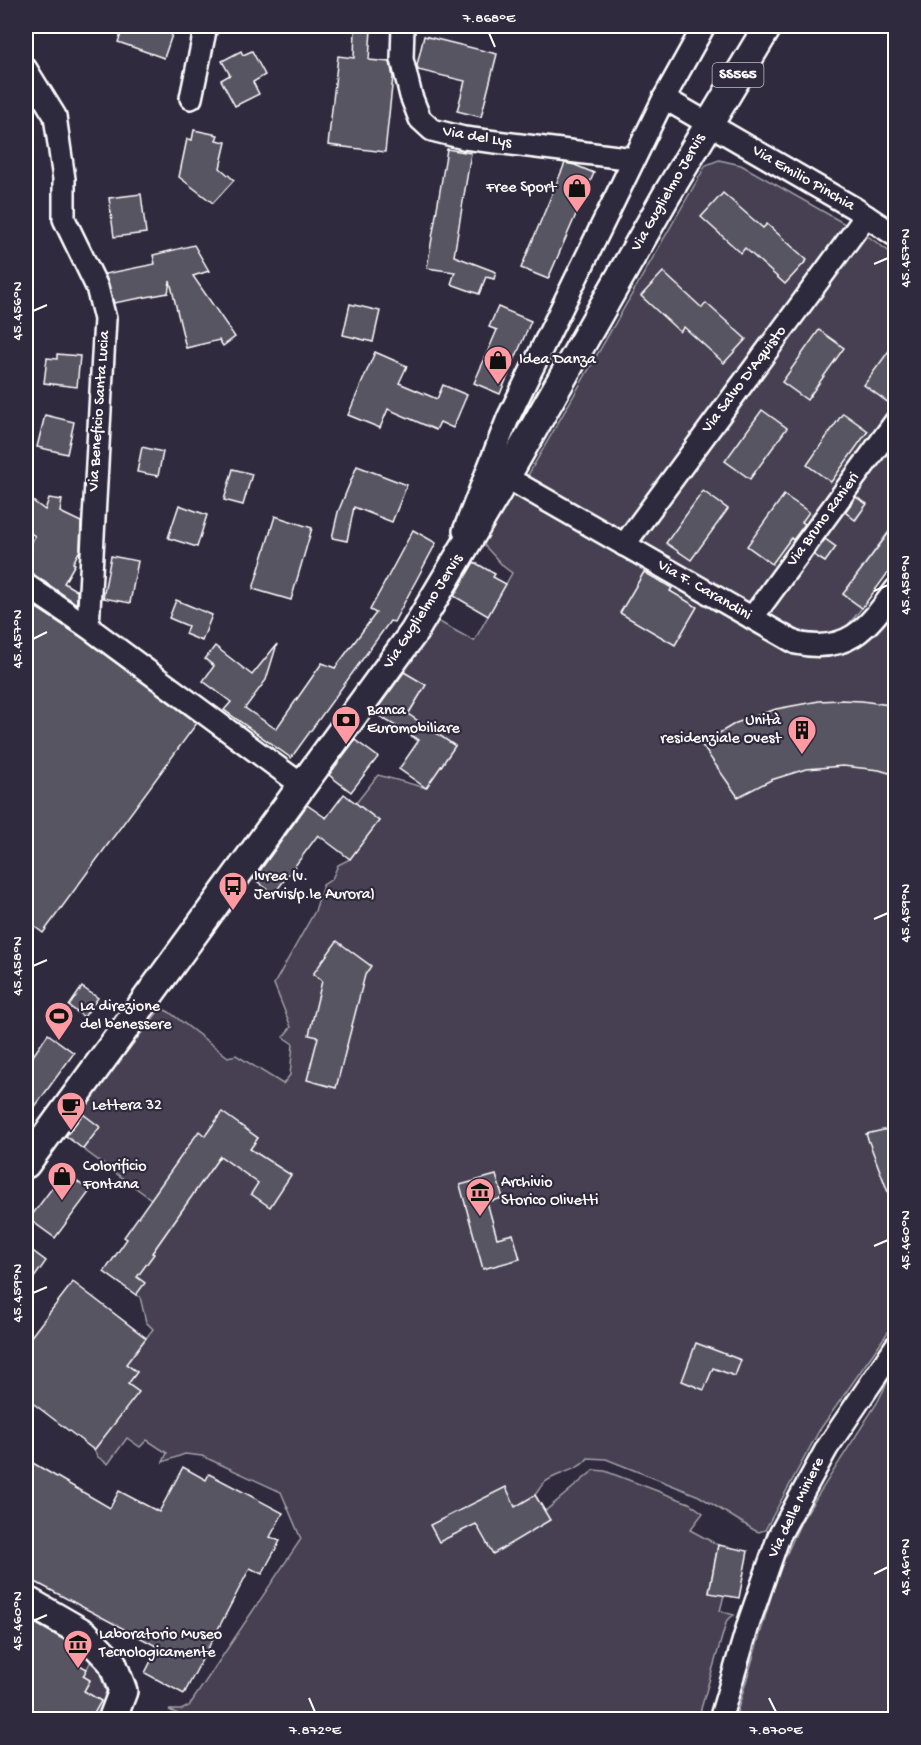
<svg xmlns="http://www.w3.org/2000/svg" width="921" height="1745" viewBox="0 0 921 1745" font-family="'Gochi Hand',sans-serif">
  <style>
    .green { fill: #464152; stroke: #a2a0a8; stroke-width: 1.5 }
    .building { fill: #595564; stroke: #fff; stroke-width: 1.5 }
    .lines { fill: none; stroke-linecap: round; stroke-linejoin: round }
    .minor-casing { stroke: #fff; stroke-width: 26 }
    .major-casing { stroke: #fff; stroke-width: 32 }
    .minor { stroke: #2f2a3d; stroke-width: 21 }
    .major { stroke: #2f2a3d; stroke-width: 27 }
    .ticks { fill: none; stroke: #fff; stroke-width: 2 }
    .labels { text-anchor: middle; dominant-baseline: central; stroke-width: 4.5; stroke-linejoin: round; paint-order: stroke }
    .shield { fill: #2f2a3d; stroke: #c1bfc5; stroke-width: 1.5 }
    .shield-label { font-size: 15px; font-weight: bold; fill: #fff }
    .street-label { font-size: 16px; fill: #fff; stroke: #2f2a3d }
    .poi-label { font-size: 16px; fill: #fff; stroke: #2f2a3d; text-anchor: start }
    .neatline { fill: none; stroke: #fff; stroke-width: 2 }
    .ticks-label { font-size: 15px; text-anchor: middle; fill: #fff }
  </style>
  <rect width="100%" height="100%" fill="#2f2a3d"/>
  <filter id="ink" filterUnits="userSpaceOnUse"><feTurbulence type="fractalNoise" baseFrequency=".0167" numOctaves="2"/><feDisplacementMap in="SourceGraphic" scale="12" xChannelSelector="R" yChannelSelector="G"/><feConvolveMatrix kernelMatrix="1 2 1 2 8 2 1 2 1" color-interpolation-filters="sRGB"/></filter>
  <g filter="url(#ink)">
    <g class="green">
      <path d="M719,160L741,165L847,225L622,532L527,477L706,165Z"/>
      <path d="M865,234L895,256V409L752,606L642,541Z"/>
      <path d="M890,444L895,448V523L843,594L862,608L843,631L836,635H803L766,616L811,553L825,562L836,547L823,537L842,510L856,520L866,504L853,495Z"/>
      <path d="M513,493L803,654C855,662 866,642 895,605V1322L819,1431L765,1530L759,1532L754,1530L699,1496L606,1459L588,1458C578,1472 557,1472 544,1483C541,1486 538,1491 535,1495L545,1511L594,1470L605,1471L689,1503L703,1513L690,1530L718,1545L709,1592L724,1595L720,1611L734,1615L727,1620L698,1719L192,1720L169,1710H181L189,1706L301,1539L281,1492L202,1456L185,1454L163,1462L167,1453L147,1440L140,1447L127,1438L108,1464L98,1457L94,1450L138,1392L128,1384L137,1372L126,1364L153,1329L146,1322L140,1297L136,1295L137,1277L153,1254L152,1253L220,1156L237,1168L258,1138L221,1113L205,1136L199,1132L151,1199L83,1149L99,1128L80,1112L161,1008L169,1012L228,1057L236,1055L283,1084L290,1075L293,1044L283,1037L291,1027L274,984L315,911L323,885L332,879L338,865L350,859L379,821L356,803L378,775L426,788L455,746L428,727L418,741L400,729L425,686L401,671L436,620L474,641L512,573L504,567L483,544Z"/>
      <path d="M895,1367V1719H735L778,1573L802,1520L877,1403Z"/>
      <path d="M92,1659L99,1671L109,1701L101,1719H91L101,1701L84,1691L90,1681L83,1676Z"/>
    </g>
    <g class="building">
      <path d="M124,26H154L173,32L164,58L118,42Z"/>
      <path d="M355,28L371,29L369,60L390,62L393,77L385,152L328,145L338,56L354,58Z"/>
      <path d="M424,36L497,54L481,117L457,111L465,81L418,70L417,65Z"/>
      <path d="M241,51L243,55L252,51L265,75L253,82L259,94L235,106L221,80L230,75L222,61Z"/>
      <path d="M194,130L218,135L216,140L226,142L220,168L234,180L213,203L179,177L187,139L192,140Z"/>
      <path d="M447,149L471,153L454,256L496,272L494,279L486,277L479,294L451,284L455,272L427,268Z"/>
      <path d="M565,163L575,165L594,173L548,279L521,268Z"/>
      <path d="M723,193L763,228L767,224L807,260L785,284L745,248L741,253L701,217Z"/>
      <path d="M141,194L146,233L114,237L109,198Z"/>
      <path d="M194,245L209,271L193,276L235,337L223,346L219,340L186,348L170,281L168,293L114,303L105,274L155,264L153,255Z"/>
      <path d="M663,272L702,308L706,303L746,339L724,363L684,327L680,332L641,296Z"/>
      <path d="M350,304L380,311L373,342L343,335Z"/>
      <path d="M498,307L531,321L500,394L474,383L497,330L489,327Z"/>
      <path d="M819,330L844,348L807,400L782,382Z"/>
      <path d="M896,341V408L864,385Z"/>
      <path d="M375,352L407,366L399,383L437,399L443,385L467,395L453,428L440,422L436,430L388,409L380,428L348,415Z"/>
      <path d="M57,354L80,356L77,387L44,383L47,358L57,359Z"/>
      <path d="M762,410L787,428L750,479L725,461Z"/>
      <path d="M843,413L868,431L831,482L807,465Z"/>
      <path d="M45,415L74,422L67,454L37,447Z"/>
      <path d="M142,447L163,452L158,476L137,472Z"/>
      <path d="M357,466L407,485L392,522L354,507L347,541L332,538L338,512Z"/>
      <path d="M233,469L252,474L243,505L224,500Z"/>
      <path d="M703,491L728,509L691,560L666,543Z"/>
      <path d="M784,495L809,512L802,522L805,524L793,540L791,538L772,564L747,546Z"/>
      <path d="M26,496L45,510L49,498L62,500L60,512L81,522L80,550L73,563L75,564L64,583L77,591V604L33,574L26,572V551L35,536L26,530Z"/>
      <path d="M856,497L867,504L855,520L845,512Z"/>
      <path d="M179,505L207,515L197,547L168,538Z"/>
      <path d="M275,516L312,528L291,600L253,589Z"/>
      <path d="M896,523V562L862,608L843,594Z"/>
      <path d="M413,530L436,543L394,622L390,621L291,758L224,710L231,702L203,681L214,666L205,659L215,646L252,675L277,644L266,680L245,708L276,729L322,663L335,668L376,613L370,610Z"/>
      <path d="M825,539L836,547L825,562L814,555Z"/>
      <path d="M111,556L138,561L130,603L103,598Z"/>
      <path d="M474,562L495,574L493,577L506,584L488,616L454,596Z"/>
      <path d="M644,572L672,588L670,591L697,607L675,645L620,613Z"/>
      <path d="M176,600L212,615L202,641L185,634L188,626L169,618Z"/>
      <path d="M37,608L81,637L197,723L43,933L26,920V624Z"/>
      <path d="M404,672L426,685L408,714L455,746L426,788L399,769L419,740L374,713Z"/>
      <path d="M840,700L862,701L896,706V775L879,770L843,766L806,769L771,780L738,797L701,744L736,723L776,709L819,701Z"/>
      <path d="M355,740L378,757L351,792L329,775Z"/>
      <path d="M344,794L379,821L350,859L318,835L274,894L254,879L307,805L326,818Z"/>
      <path d="M337,941L371,966L365,975L336,1088L307,1080L318,1037L309,1035L322,981L313,974Z"/>
      <path d="M82,987L98,998L84,1017L69,1006Z"/>
      <path d="M48,1034L74,1053L26,1119V1066Z"/>
      <path d="M222,1112L258,1138L250,1149L291,1175L270,1207L251,1194L258,1183L220,1156L152,1253L154,1254L137,1277L145,1283L136,1295L104,1272L127,1239L124,1237L199,1131L205,1136Z"/>
      <path d="M83,1114L100,1127L83,1149L66,1136Z"/>
      <path d="M896,1127V1208H894L866,1134Z"/>
      <path d="M64,1172L90,1191L55,1238L29,1219Z"/>
      <path d="M496,1175L503,1198L487,1202L497,1238L513,1234L520,1259L483,1269L460,1185Z"/>
      <path d="M26,1246L46,1261L26,1289Z"/>
      <path d="M73,1282L146,1338L126,1364L137,1372L128,1384L139,1392L94,1450L26,1398V1343Z"/>
      <path d="M696,1343L741,1360L735,1376L713,1368L704,1390L682,1381Z"/>
      <path d="M26,1459L110,1508L119,1491L159,1512L183,1467L206,1480L209,1474L283,1513L270,1537L280,1541L262,1574L250,1568L184,1694L145,1673L158,1647L26,1577Z"/>
      <path d="M506,1487L515,1507L535,1495L550,1520L493,1554L476,1524L439,1542L430,1525Z"/>
      <path d="M718,1545L748,1551L739,1598L709,1593Z"/>
      <path d="M26,1618L75,1646L72,1650L81,1655L76,1663L87,1669L83,1676L90,1680L84,1691L101,1701L91,1719H26Z"/>
    </g>
    <g class="lines">
      <g class="minor-casing">
        <g id="minor">
          <path d="M403,26L402,59L411,96L420,119L432,130L464,138L634,159"/>
          <path d="M26,69L55,116L64,179V219L97,287L105,319L88,627"/>
          <path d="M191,98L206,26"/>
          <path d="M664,98L854,208L896,236"/>
          <path d="M506,477L796,643C849,654 867,628 896,589"/>
          <path d="M464,531L508,418L664,98L704,26"/>
          <path d="M624,545L866,216"/>
          <path d="M26,585L88,627L303,786"/>
          <path d="M752,618L896,421"/>
          <path d="M720,1720L749,1622L779,1536L827,1448L896,1346"/>
        </g>
      </g>
      <g class="major-casing">
        <g id="major">
          <path d="M26,1164L414,632L506,477L666,196L768,26"/>
          <path d="M26,1600L85,1634L112,1662L123,1691L112,1720"/>
        </g>
      </g>
      <use href="#minor" class="minor"/>
      <use href="#major" class="major"/>
    </g>
  </g>
  <path class="ticks" d="M489,33L495,47M874,264L888,258M33,311L47,305M874,591L888,585M33,639L47,632M874,919L888,913M33,966L47,960M874,1246L888,1240M33,1293L47,1287M874,1574L888,1567M33,1621L47,1615M309,1698L315,1712M769,1698L776,1712"/>
  <defs>
    <g id="shop-pin" transform="scale(1.5)"><path d="M0 17L-7.5 6A9.5 9.5 0 1 1 7.5 6Z" fill="#ff9aa2" stroke="#2f2a3d"/><path d="M-5-2.5h2.3a2.7 3.5 0 0 1 5.4 0H5L5.5 6h-11ZM-1.5-2.5h3a1.5 2.3 0 0 0-3 0Z" fill="#111"/></g>
    <g id="bank-pin" transform="scale(1.5)"><path d="M0 17L-7.5 6A9.5 9.5 0 1 1 7.5 6Z" fill="#ff9aa2" stroke="#2f2a3d"/><path d="M-6-4H6V4H-6ZM0-2.3a2.3 2.3 0 1 0 0 4.6a2.3 2.3 0 1 0 0-4.6Z" fill="#111"/></g>
    <g id="building-pin" transform="scale(1.5)"><path d="M0 17L-7.5 6A9.5 9.5 0 1 1 7.5 6Z" fill="#ff9aa2" stroke="#2f2a3d"/><path d="M-4-6H4V6H1V3H-1V6H-4ZM-2.5-4.3h1.7v1.8h-1.7ZM.8-4.3h1.7v1.8H.8ZM-2.5-1h1.7V.8h-1.7ZM.8-1h1.7V.8H.8Z" fill="#111"/></g>
    <g id="bus-pin" transform="scale(1.5)"><path d="M0 17L-7.5 6A9.5 9.5 0 1 1 7.5 6Z" fill="#ff9aa2" stroke="#2f2a3d"/><path d="M-5-6H5V4H4V6H2V4H-2V6H-4V4H-5ZM-3.5-4V0h7V-4ZM-3.5 1.2v1.5H-2V1.2ZM2 1.2v1.5H3.5V1.2Z" fill="#111"/></g>
    <g id="stadium-pin" transform="scale(1.5)"><path d="M0 17L-7.5 6A9.5 9.5 0 1 1 7.5 6Z" fill="#ff9aa2" stroke="#2f2a3d"/><path d="M0-5a6.5 5 0 1 0 0 10a6.5 5 0 1 0 0-10ZM-3.5-1.8h7v3.6h-7Z" fill="#111"/></g>
    <g id="cafe-pin" transform="scale(1.5)"><path d="M0 17L-7.5 6A9.5 9.5 0 1 1 7.5 6Z" fill="#ff9aa2" stroke="#2f2a3d"/><path d="M-5.5-4.5H6V0H3Q3 3.5 0 3.5H-2.5Q-5.5 3.5-5.5 0ZM3-3.2v2h1.7v-2ZM-6 4.5H4V6H-6Z" fill="#111"/></g>
    <g id="museum-pin" transform="scale(1.5)"><path d="M0 17L-7.5 6A9.5 9.5 0 1 1 7.5 6Z" fill="#ff9aa2" stroke="#2f2a3d"/><path d="M0-6L6-3V-2H-6V-3ZM-5-1h2V3h-2ZM-1-1h2V3h-2ZM3-1h2V3H3ZM-6 4H6V6H-6Z" fill="#111"/></g>
  </defs>
  <g fill-rule="evenodd">
    <use href="#shop-pin" x="577" y="188"/>
    <use href="#shop-pin" x="498" y="360"/>
    <use href="#bank-pin" x="346" y="720"/>
    <use href="#building-pin" x="802" y="730"/>
    <use href="#bus-pin" x="233" y="886"/>
    <use href="#stadium-pin" x="59" y="1016"/>
    <use href="#cafe-pin" x="71" y="1106"/>
    <use href="#shop-pin" x="62" y="1176"/>
    <use href="#museum-pin" x="480" y="1192"/>
    <use href="#museum-pin" x="78" y="1644"/>
  </g>
  <g class="labels">
    <rect class="shield" x="712.5" y="63" width="51" height="24" rx="4.5"/>
    <g class="shield-label">
      <text x="738" y="75">SS565</text>
    </g>
    <g class="street-label">
      <text transform="translate(477 138) rotate(10)">Via del Lys</text>
      <text transform="translate(803 179) rotate(30)">Via Emilio Pinchia</text>
      <text transform="translate(669 193) rotate(-60)">Via Guglielmo Jervis</text>
      <text transform="translate(745 380) rotate(-53)">Via Salvo D'Aquisto</text>
      <text transform="translate(100 411) rotate(-86)">Via Beneficio Santa Lucia</text>
      <text transform="translate(824 520) rotate(-54)">Via Bruno Ranieri</text>
      <text transform="translate(704 591) rotate(30)">Via F. Carandini</text>
      <text transform="translate(424 612) rotate(-57)">Via Guglielmo Jervis</text>
      <text transform="translate(797 1508) rotate(-64)">Via delle Miniere</text>
    </g>
    <g class="poi-label">
      <text x="556" y="188" text-anchor="end">Free Sport</text>
      <text x="519" y="360">Idea Danza</text>
      <text x="367" y="711">Banca<tspan x="367" dy="18">Euromobiliare</tspan></text>
      <text x="781" y="721" text-anchor="end">Unità<tspan x="781" dy="18">residenziale Ovest</tspan></text>
      <text x="254" y="877">Ivrea (v.<tspan x="254" dy="18">Jervis/p.le Aurora)</tspan></text>
      <text x="80" y="1007">La direzione<tspan x="80" dy="18">del benessere</tspan></text>
      <text x="92" y="1106">Lettera 32</text>
      <text x="83" y="1167">Colorificio<tspan x="83" dy="18">Fontana</tspan></text>
      <text x="501" y="1183">Archivio<tspan x="501" dy="18">Storico Olivetti</tspan></text>
      <text x="99" y="1635">Laboratorio Museo<tspan x="99" dy="18">Tecnologicamente</tspan></text>
    </g>
  </g>
  <rect width="921" height="1745" fill="none" stroke="#2f2a3d" stroke-width="66"/>
  <rect x="33" y="33" width="855" height="1679" class="neatline"/>
  <g class="ticks-label">
    <text x="489" y="22">7.868°E</text>
    <text transform="translate(904 258) rotate(-90)" y="5">45.457°N</text>
    <text transform="translate(16 311) rotate(-90)" y="5">45.456°N</text>
    <text transform="translate(904 585) rotate(-90)" y="5">45.458°N</text>
    <text transform="translate(16 639) rotate(-90)" y="5">45.457°N</text>
    <text transform="translate(904 913) rotate(-90)" y="5">45.459°N</text>
    <text transform="translate(16 966) rotate(-90)" y="5">45.458°N</text>
    <text transform="translate(904 1240) rotate(-90)" y="5">45.460°N</text>
    <text transform="translate(16 1293) rotate(-90)" y="5">45.459°N</text>
    <text transform="translate(904 1567) rotate(-90)" y="5">45.461°N</text>
    <text transform="translate(16 1621) rotate(-90)" y="5">45.460°N</text>
    <text x="315" y="1734">7.872°E</text>
    <text x="776" y="1734">7.870°E</text>
  </g>
</svg>
